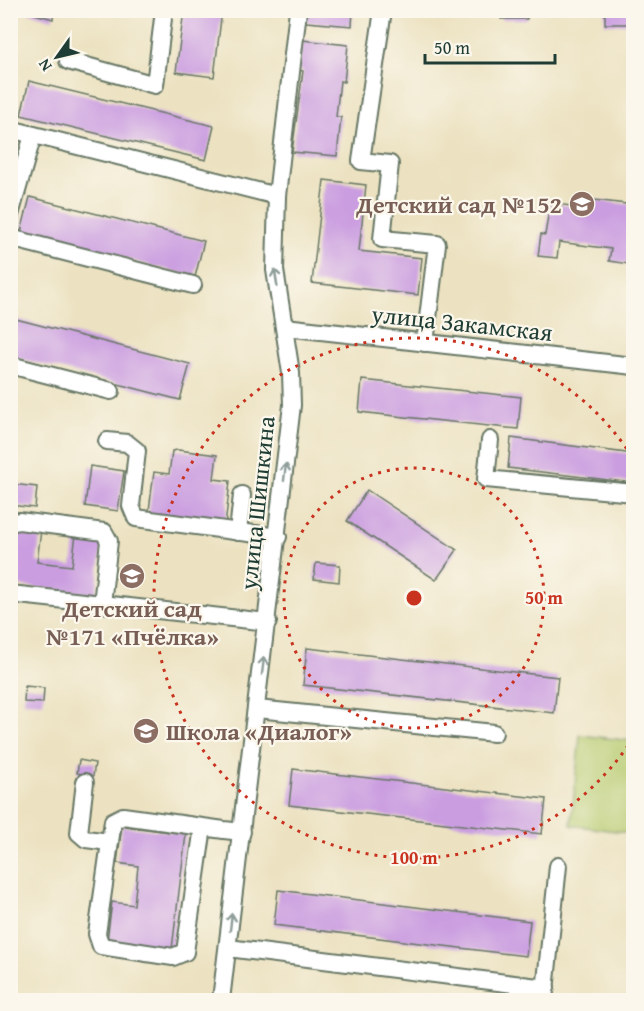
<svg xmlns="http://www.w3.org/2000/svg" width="644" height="1011" viewBox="0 0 644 1011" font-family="'Gentium Book Plus',serif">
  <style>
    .green { fill: #b7cb6f; stroke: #6b8452; stroke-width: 1.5 }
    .building { fill: #ca9de0 }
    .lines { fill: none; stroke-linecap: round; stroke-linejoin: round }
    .minor-casing { stroke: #677765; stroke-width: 20 }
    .minor { stroke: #fff; stroke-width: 16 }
    .oneway { stroke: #8f9e9a }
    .ring { fill: none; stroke: #c8321e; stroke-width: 3; stroke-dasharray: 3 6 }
    .labels { text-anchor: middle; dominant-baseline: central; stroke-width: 4.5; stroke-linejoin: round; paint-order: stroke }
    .education-label { font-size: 24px; font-weight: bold; fill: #785e54; stroke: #fbf7ec; text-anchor: end }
    .street-label { font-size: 24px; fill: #1f3d34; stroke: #fbf7ec }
    .centre { fill: #c8321e; stroke: #fbf7ec; stroke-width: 3 }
    .ring-label { font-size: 18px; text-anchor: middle; font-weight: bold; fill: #c8321e; stroke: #fbf7ec; stroke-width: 4.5; stroke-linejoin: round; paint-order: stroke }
  </style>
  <rect width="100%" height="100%" fill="#fbf7ec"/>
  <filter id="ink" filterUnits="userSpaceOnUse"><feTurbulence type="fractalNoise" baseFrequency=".0167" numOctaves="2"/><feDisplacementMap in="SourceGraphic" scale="12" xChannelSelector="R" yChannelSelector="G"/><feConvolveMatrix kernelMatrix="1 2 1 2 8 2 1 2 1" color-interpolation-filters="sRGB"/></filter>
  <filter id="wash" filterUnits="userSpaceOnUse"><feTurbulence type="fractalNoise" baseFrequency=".008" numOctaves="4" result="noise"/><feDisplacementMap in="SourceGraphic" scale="24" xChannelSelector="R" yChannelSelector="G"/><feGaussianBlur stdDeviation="1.35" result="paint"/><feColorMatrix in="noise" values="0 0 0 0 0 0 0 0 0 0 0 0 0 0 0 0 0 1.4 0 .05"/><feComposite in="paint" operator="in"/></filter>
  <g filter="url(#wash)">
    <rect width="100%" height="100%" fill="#ece2c1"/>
    <path class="green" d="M580,735L633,741L634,804L630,833L571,825Z"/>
    <g id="blocks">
      <g class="building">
        <path d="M20,10H54L53,19Z"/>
        <path d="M184,10H222L214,77L176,72Z"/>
        <path d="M307,10H353L352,26L306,22Z"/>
        <path d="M501,10H528L527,19H501Z"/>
        <rect x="605" y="10" width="29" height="14"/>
        <path d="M302,40L348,45L344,82L340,81L336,117H341L337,156L292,152L303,71L299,70Z"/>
        <path d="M29,81L214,126L206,160L21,115Z"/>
        <path d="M324,180L366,185L359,251L422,258L418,295L312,283Z"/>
        <path d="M30,197L204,241L195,277L21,232Z"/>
        <path d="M594,200L634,205L628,264L609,261L611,249L559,242L557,258L538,256L541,234L545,235L550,203L592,209Z"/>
        <path d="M16,319L190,364L180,400L10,356V339Z"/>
        <path d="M362,380L521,397L518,429L359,412Z"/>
        <path d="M511,438L634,454V483L508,468Z"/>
        <path d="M178,450L217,455L214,479L230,481L225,527L148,518L154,472L169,474L172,451Z"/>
        <path d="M90,466L124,471L118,511L85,506Z"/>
        <path d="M12,484L37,487L35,508L10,505Z"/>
        <path d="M367,490L457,550L436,580L347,521Z"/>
        <path d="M15,527L41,530L37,562L72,566L76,534L103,537L96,595L10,585Z"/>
        <path d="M316,563L340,565L339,582L314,579Z"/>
        <path d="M307,648L558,677L554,713L303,685Z"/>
        <path d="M25,686L44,688L43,703L24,702Z"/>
        <path d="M79,760L95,763L93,776L77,773Z"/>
        <path d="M293,769L546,799L542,834L289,805Z"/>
        <path d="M122,826L186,834L172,949L107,941L112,902L134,905L138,866L117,863Z"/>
        <path d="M278,890L530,921L526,956L274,925Z"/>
      </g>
    </g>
  </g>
  <g filter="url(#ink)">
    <use href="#blocks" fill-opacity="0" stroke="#677765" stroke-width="1.5"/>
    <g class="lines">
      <g class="minor-casing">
        <g id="minor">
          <path d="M383,10L361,161L390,164L382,239L437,244L425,343"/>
          <path d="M68,61L155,85L164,10"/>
          <path d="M10,129L277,196"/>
          <path d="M10,215L33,135"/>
          <path d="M10,238L193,285"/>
          <path d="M285,327L634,366"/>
          <path d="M10,365L111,391"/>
          <path d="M490,440L486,479L634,493"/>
          <path d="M107,441L127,443L137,451L131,506L136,518L278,537"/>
          <path d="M10,523L19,521L104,532L109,541L102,604"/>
          <path d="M238,532L242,495"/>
          <path d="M10,594L268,622"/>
          <path d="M257,709L494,733"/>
          <path d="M85,782L79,833L86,839L109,842"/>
          <path d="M203,827L185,952L173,957L101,946L97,934L113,821L123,816L224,830L242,832"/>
          <path d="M228,948L546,988"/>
          <path d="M221,1000L292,405L291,373L275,270L277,196L298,10"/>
          <path d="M544,1000L558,866"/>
        </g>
      </g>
      <use href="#minor" class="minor"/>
    </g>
    <defs><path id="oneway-shaft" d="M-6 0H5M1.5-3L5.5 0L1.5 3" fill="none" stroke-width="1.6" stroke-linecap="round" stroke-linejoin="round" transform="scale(1.5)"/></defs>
    <g class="oneway">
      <use href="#oneway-shaft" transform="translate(276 278) rotate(-99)"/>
      <use href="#oneway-shaft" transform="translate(285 472) rotate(-83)"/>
      <use href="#oneway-shaft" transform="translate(263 666) rotate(-83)"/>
      <use href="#oneway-shaft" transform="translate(231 922) rotate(-83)"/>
    </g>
  </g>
  <g class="ring">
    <circle cx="414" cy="598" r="130"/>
    <path d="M633 738A260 260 0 1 1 633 458"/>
  </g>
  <defs>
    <g id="school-disc" transform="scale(1.35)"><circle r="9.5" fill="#8d6e63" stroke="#fbf7ec"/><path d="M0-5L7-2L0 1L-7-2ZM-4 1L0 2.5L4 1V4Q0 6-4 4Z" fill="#fff"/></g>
  </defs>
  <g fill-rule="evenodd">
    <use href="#school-disc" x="582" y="204"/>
    <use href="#school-disc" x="132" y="576"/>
    <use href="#school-disc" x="146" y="731"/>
  </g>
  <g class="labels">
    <g class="education-label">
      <text x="562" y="204">Детский сад №152</text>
      <text x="132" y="608" text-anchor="middle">Детский сад<tspan x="132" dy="28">№171 «Пчёлка»</tspan></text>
      <text x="166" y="731" text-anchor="start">Школа «Диалог»</text>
    </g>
    <g class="street-label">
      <text transform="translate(462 323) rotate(6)">улица Закамская</text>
      <text transform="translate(257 503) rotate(-84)">улица Шишкина</text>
    </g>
  </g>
  <circle cx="414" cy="598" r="9" class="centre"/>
  <g class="ring-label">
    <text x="544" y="604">50 m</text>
    <text x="414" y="864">100 m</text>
  </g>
  <rect width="644" height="1011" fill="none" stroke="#fbf7ec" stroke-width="36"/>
  <g transform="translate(57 57) rotate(236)" stroke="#fbf7ec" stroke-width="4.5" paint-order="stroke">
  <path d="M0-4.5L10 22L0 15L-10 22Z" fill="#1f3d34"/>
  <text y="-9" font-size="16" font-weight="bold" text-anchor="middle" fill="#1f3d34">N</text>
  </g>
  <path d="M425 54v9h130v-9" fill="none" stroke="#1f3d34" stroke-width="3"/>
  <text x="434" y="54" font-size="18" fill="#1f3d34" stroke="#fbf7ec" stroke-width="4.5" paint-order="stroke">50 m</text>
</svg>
